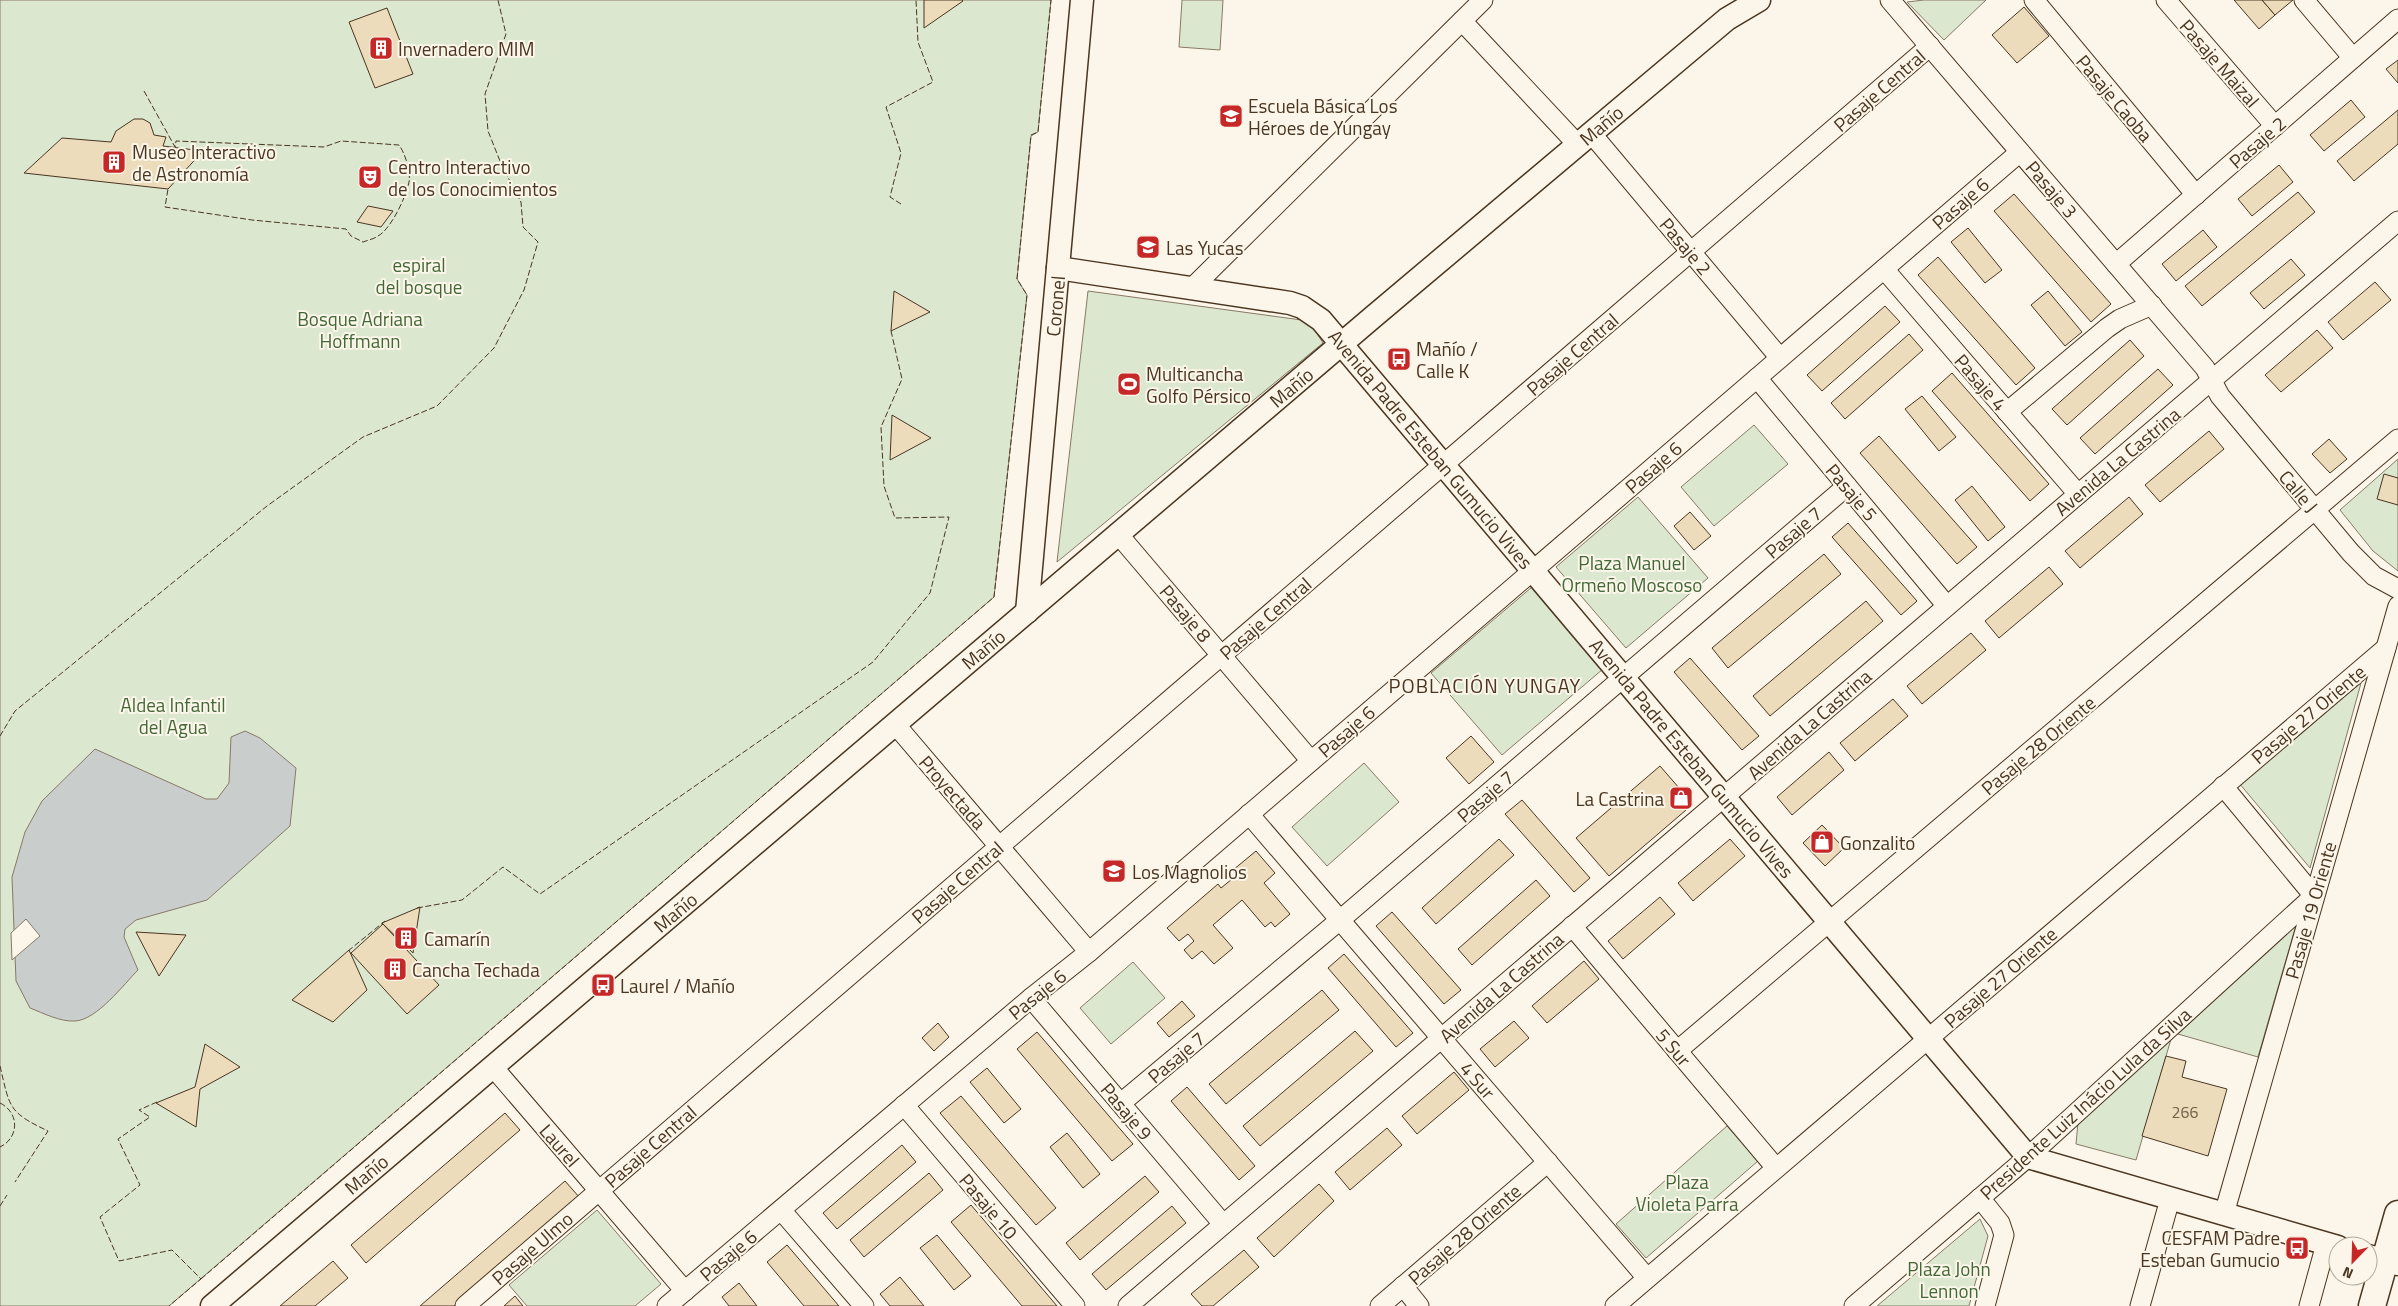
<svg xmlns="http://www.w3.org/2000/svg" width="2398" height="1306" viewBox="0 0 2398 1306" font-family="'Titillium Web',sans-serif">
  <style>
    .green { fill: #dce7d0; stroke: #887966 }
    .water { fill: #c9cecd; stroke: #887966 }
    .pier { fill: #fbf6e9; stroke: #887966 }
    .building { fill: #ecdcbc; stroke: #4a3520 }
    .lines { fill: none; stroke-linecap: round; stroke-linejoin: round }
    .minor-casing { stroke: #4a3520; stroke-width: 21 }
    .tertiary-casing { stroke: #4a3520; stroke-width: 25 }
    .secondary-casing { stroke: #4a3520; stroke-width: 29 }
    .minor { stroke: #fbf6e9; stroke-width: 19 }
    .tertiary { stroke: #fbf6e9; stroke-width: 22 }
    .secondary { stroke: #fbf6e9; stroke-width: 26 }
    .fence { stroke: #4a3520; stroke-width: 1; stroke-dasharray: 6 2.5; stroke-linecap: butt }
    .labels { text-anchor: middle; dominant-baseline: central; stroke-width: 4; stroke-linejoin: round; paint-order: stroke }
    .number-label { font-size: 16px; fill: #725f47 }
    .poi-label { font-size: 19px; fill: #4a3520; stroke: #fbf6e9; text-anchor: start }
    .street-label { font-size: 19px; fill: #4a3520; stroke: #fbf6e9 }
    .park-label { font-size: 19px; fill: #436837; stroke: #fbf6e9 }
    .neighbourhood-label { font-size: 20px; letter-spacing: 1px; fill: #4a3520; stroke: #fbf6e9 }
  </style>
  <rect width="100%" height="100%" fill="#fbf6e9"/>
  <g class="green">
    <path d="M0,0H1051L1038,132L1031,136L1017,279L1027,295L994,597L169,1306H0Z"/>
    <path d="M1182,0H1223L1220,50L1179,47Z"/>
    <path d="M1924,0H1986L1944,40L1907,2Z"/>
    <path d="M1088,291L1309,321L1323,343L1057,562Z"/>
    <path d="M1754,425L1788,464L1714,526L1681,487Z"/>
    <path d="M2398,459V571L2373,551L2340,510Z"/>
    <path d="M1638,497L1708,578L1626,648L1556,567Z"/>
    <path d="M1532,587L1603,669L1502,755L1431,673Z"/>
    <path d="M2361,683L2310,868L2239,783Z"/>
    <path d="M1364,763L1399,802L1327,866L1292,827Z"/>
    <path d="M2296,925L2258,1057L2178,1034Z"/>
    <path d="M1133,962L1165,998L1111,1044L1080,1008Z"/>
    <path d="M2171,1039L2136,1160L2076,1144L2078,1122Z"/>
    <path d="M1727,1126L1758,1161L1646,1258L1616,1224Z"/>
    <path d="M597,1210L661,1284L635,1306H527L509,1285Z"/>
    <path d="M1980,1219L1988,1236L1969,1306H1877Z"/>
  </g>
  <path class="water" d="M245,731L260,738L296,768L290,826L207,900L136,920L125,929L124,937L138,970C124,984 97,1020 75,1021C60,1022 43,1013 30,1008L16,981L12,877L25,832L42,801L95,749L206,799H217L229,783L231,737Z"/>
  <path class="pier" d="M26,919L40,936L12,960L11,933Z"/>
  <g class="building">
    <path d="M924,0H962L963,1L924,28Z"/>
    <path d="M2234,0H2262L2275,15L2259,29Z"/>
    <path d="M2262,0H2293L2275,15Z"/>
    <path d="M2024,7L2049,36L2017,63L1992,35Z"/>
    <path d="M387,8L413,74L375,88L349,22Z"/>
    <path d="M2398,60V83L2386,69Z"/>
    <path d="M2351,100L2365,117L2324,151L2310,135Z"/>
    <path d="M2398,110V144L2354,181L2337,161Z"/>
    <path d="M134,119H143L150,123L154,135L166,137L163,146L203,151L168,189L24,173L62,138L111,142L116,131Z"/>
    <path d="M2279,165L2293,182L2252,216L2238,199Z"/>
    <path d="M2298,192L2315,212L2202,306L2185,286Z"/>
    <path d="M2014,194L2111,304L2091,322L1994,211Z"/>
    <path d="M368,206L393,211L381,227L357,222Z"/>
    <path d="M1968,228L2002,270L1985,283L1951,242Z"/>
    <path d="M2203,230L2217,247L2176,281L2162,264Z"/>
    <path d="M1938,257L2035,368L2016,385L1918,275Z"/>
    <path d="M2291,259L2305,275L2264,309L2250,293Z"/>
    <path d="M2375,282L2391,300L2343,340L2328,322Z"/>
    <path d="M894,291L930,312L891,331Z"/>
    <path d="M2048,291L2082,332L2065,346L2031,305Z"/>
    <path d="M1885,306L1900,322L1822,391L1807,375Z"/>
    <path d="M2317,330L2333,348L2281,392L2265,375Z"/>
    <path d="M1909,334L1923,350L1845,419L1831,403Z"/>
    <path d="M2130,340L2144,356L2067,425L2052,409Z"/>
    <path d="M2158,369L2173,385L2095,454L2080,438Z"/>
    <path d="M1952,373L2049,484L2030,501L1932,391Z"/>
    <path d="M1922,396L1956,437L1939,451L1905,409Z"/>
    <path d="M892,415L931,438L890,460Z"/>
    <path d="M2209,431L2224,449L2160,502L2145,485Z"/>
    <path d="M1879,436L1977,547L1957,564L1860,453Z"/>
    <path d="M2329,439L2347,459L2330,473L2312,454Z"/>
    <path d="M2384,474L2398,478V505L2377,499Z"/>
    <path d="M1972,486L2005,527L1988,541L1955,500Z"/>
    <path d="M2129,497L2143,514L2080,568L2065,551Z"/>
    <path d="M1690,512L1711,536L1694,550L1674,526Z"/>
    <path d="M1848,523L1917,601L1901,615L1832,537Z"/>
    <path d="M1824,554L1841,574L1728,668L1712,648Z"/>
    <path d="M2049,567L2063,584L1999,638L1985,621Z"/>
    <path d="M1866,601L1883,621L1770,716L1753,696Z"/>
    <path d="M1971,633L1986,650L1922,704L1907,686Z"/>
    <path d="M1690,658L1759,736L1742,750L1674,672Z"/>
    <path d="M1893,699L1908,716L1855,761L1840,743Z"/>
    <path d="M1471,736L1494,762L1469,784L1446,758Z"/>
    <path d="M1829,752L1844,770L1792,815L1777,797Z"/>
    <path d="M1660,766L1693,804L1609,876L1576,838Z"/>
    <path d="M1522,800L1590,878L1574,892L1505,814Z"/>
    <path d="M1822,825L1844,848L1825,866L1803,843Z"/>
    <path d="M1499,839L1514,855L1436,924L1422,908Z"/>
    <path d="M1730,839L1745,856L1693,901L1678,883Z"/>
    <path d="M1256,851L1275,873L1264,883L1290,914L1275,927L1271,922L1265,927L1242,900L1213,925L1233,948L1214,964L1202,951L1192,959L1184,950L1194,941L1188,934L1179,941L1167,928L1218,884L1221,888L1237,875L1233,870Z"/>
    <path d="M1536,880L1550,896L1472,965L1458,949Z"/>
    <path d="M1660,897L1675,914L1623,959L1608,941Z"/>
    <path d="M420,907L413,953L382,923Z"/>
    <path d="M1392,912L1461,990L1444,1004L1376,926Z"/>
    <path d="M383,924L439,985L407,1014L351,953Z"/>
    <path d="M136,932L186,935L159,976Z"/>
    <path d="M349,950L367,990L333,1022L292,1000Z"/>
    <path d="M1344,954L1413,1033L1396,1047L1328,968Z"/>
    <path d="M1584,961L1599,979L1547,1023L1532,1006Z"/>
    <path d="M1322,990L1339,1010L1226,1104L1209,1084Z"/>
    <path d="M1182,1001L1195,1016L1169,1037L1157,1023Z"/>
    <path d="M1514,1021L1529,1038L1495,1067L1480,1049Z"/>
    <path d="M938,1023L949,1037L934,1051L922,1038Z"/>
    <path d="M1355,1031L1373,1051L1260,1146L1243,1126Z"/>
    <path d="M1037,1032L1133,1144L1112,1161L1017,1049Z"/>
    <path d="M205,1044L240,1067L200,1089L196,1127L156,1103L195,1087Z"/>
    <path d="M2166,1056L2186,1061L2182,1077L2227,1089L2208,1156L2142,1136Z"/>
    <path d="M987,1068L1021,1109L1004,1123L970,1082Z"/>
    <path d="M1454,1072L1469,1090L1417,1134L1402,1116Z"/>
    <path d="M1187,1087L1255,1166L1239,1180L1171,1101Z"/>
    <path d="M961,1096L1056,1208L1036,1225L940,1113Z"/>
    <path d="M505,1113L520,1130L366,1263L351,1245Z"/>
    <path d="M1387,1128L1402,1145L1350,1190L1335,1172Z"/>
    <path d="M1067,1133L1100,1174L1083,1188L1050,1147Z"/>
    <path d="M902,1145L916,1162L837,1229L823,1213Z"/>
    <path d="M929,1173L943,1190L864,1257L850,1240Z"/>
    <path d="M1145,1176L1159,1192L1080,1260L1066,1243Z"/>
    <path d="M565,1181L580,1198L454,1306H420Z"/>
    <path d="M1319,1184L1334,1201L1274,1257L1257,1238Z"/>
    <path d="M971,1205L1057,1306H1022L951,1222Z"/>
    <path d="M1172,1206L1186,1223L1106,1290L1092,1274Z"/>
    <path d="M937,1235L971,1276L954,1290L920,1248Z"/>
    <path d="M787,1245L839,1306H804L767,1262Z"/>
    <path d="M1244,1250L1259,1267L1213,1306H1202L1191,1294Z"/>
    <path d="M333,1261L348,1278L315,1306H280Z"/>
    <path d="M900,1277L924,1306H890L880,1294Z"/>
    <path d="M739,1283L757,1306H729L722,1297Z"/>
    <path d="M515,1296L523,1306H504Z"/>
  </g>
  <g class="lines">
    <g class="minor-casing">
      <g id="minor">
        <path d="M1890,0L2205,368L2220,396L2351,553L2374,576L2398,589"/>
        <path d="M2034,0L2196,195"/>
        <path d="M2166,0L2275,126"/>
        <path d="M2304,0L2353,58"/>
        <path d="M1462,21L1578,145"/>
        <path d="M1591,133L1780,358"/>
        <path d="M2116,264L2398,19"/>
        <path d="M1884,269L2078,494"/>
        <path d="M1191,289L1483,0"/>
        <path d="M1757,378L1947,606"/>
        <path d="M2007,412L2107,328L2120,319L2152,305"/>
        <path d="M1118,534L1311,761"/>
        <path d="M895,724L1089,952"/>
        <path d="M1249,814L1647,1278"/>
        <path d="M1572,926L1776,1168"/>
        <path d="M1031,998L1223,1224"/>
        <path d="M1677,1051L2398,439"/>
        <path d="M493,1067L685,1291"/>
        <path d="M1121,1103L1340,920L1847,486"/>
        <path d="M904,1105L1075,1306"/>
        <path d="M1980,1198L2000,1223L2004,1235L1985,1306"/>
        <path d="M781,1210L864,1306"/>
        <path d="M2224,1214L2398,606"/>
        <path d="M1403,1286L1419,1306"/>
        <path d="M465,1306L1930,46"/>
        <path d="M667,1306L1031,998L1089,952L2020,152"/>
        <path d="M1128,1306L2398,221"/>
        <path d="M1380,1306L1548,1162"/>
        <path d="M1615,1306L2386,648"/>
        <path d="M1854,1306L2028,1157L2314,896L2223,786"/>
        <path d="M2140,1306L2170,1199"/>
        <path d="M2309,1306L2326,1244"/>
      </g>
    </g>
    <g class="tertiary-casing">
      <g id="tertiary">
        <path d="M1058,268L1290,303L1302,307L1321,320L2028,1157L2338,1247"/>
        <path d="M1027,612L1082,0"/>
        <path d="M2368,1256L2398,1264"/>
        <path d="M212,1306L1373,317L1727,19L1759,0"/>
      </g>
    </g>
    <g class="secondary-casing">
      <path id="secondary" d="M2372,1306L2398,1214"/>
    </g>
    <use href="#minor" class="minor"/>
    <use href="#tertiary" class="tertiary"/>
    <use href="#secondary" class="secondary"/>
    <g class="fence">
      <path d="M144,91L175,147L176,141L324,147L341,141L399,145C405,153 411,172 409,182C406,197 391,229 378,236C374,239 368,240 363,242L351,236L346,229L252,220L165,207L168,189"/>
      <path d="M901,204L890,197L901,153L886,107L933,82L918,42L916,0"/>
      <path d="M0,736L15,711L267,506L363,437L437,406L494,348L524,290L538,242L523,227L521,202L502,166L488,131L485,94L506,34L498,0"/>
      <path d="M417,908L462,900L503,867L540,894L873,662L930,593L949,517L895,518L884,486L881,427L902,379L891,331"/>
      <path d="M348,951L385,921"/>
      <path d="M0,1066C10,1108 8,1112 48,1131L15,1182"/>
      <path d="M157,1102L139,1110L150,1117L118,1139L140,1185L100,1217L119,1261L172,1250L201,1279L169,1306"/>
      <path d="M0,1103C20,1113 19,1138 0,1147"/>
      <path d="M0,1206L7,1195"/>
      <path d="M201,1279L994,597L1027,295L1017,279L1031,135L1038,132L1051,0"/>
    </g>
  </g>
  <defs>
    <g id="building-square" transform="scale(1.25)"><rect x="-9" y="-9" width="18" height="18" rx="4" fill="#c62828" stroke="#fbf6e9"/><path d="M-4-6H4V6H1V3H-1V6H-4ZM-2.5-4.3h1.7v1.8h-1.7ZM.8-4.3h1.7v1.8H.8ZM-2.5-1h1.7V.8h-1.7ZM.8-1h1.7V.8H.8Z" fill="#fff"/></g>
    <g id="school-square" transform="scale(1.25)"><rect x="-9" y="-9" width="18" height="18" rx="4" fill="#c62828" stroke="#fbf6e9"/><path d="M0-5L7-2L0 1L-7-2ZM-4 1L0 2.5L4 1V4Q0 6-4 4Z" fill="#fff"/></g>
    <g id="theatre-square" transform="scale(1.25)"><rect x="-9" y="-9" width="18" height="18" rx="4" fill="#c62828" stroke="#fbf6e9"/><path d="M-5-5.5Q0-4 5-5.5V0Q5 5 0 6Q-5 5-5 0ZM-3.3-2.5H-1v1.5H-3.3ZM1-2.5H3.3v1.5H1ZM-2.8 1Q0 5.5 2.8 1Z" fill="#fff"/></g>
    <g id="bus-square" transform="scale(1.25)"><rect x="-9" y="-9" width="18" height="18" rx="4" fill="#c62828" stroke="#fbf6e9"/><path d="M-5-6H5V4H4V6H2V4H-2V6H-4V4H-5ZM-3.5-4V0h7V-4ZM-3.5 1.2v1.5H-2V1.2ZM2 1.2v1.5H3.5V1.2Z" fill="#fff"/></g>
    <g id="stadium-square" transform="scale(1.25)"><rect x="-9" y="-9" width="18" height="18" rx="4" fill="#c62828" stroke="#fbf6e9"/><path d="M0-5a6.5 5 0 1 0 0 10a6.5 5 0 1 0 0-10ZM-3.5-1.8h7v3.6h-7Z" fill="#fff"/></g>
    <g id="shop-square" transform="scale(1.25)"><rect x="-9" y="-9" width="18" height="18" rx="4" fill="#c62828" stroke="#fbf6e9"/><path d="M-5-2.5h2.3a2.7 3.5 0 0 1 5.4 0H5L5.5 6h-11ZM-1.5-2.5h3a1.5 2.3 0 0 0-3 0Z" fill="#fff"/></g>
  </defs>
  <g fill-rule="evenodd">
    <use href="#building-square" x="381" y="48"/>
    <use href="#school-square" x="1231" y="116"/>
    <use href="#building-square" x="114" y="162"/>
    <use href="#theatre-square" x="370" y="177"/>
    <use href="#school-square" x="1148" y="247"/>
    <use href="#bus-square" x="1399" y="359"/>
    <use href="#stadium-square" x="1129" y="384"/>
    <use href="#shop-square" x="1681" y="798"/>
    <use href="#shop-square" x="1822" y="842"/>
    <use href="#school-square" x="1114" y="871"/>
    <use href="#building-square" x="406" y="938"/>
    <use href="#building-square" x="395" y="969"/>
    <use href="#bus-square" x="603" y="985"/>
    <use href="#bus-square" x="2297" y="1248"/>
  </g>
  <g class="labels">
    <g class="number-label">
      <text x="2185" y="1112">266</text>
    </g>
    <g class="poi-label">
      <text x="398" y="48">Invernadero MIM</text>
      <text x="1248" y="105">Escuela Básica Los<tspan x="1248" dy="22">Héroes de Yungay</tspan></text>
      <text x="132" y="151">Museo Interactivo<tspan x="132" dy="22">de Astronomía</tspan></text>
      <text x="388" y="166">Centro Interactivo<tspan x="388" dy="22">de los Conocimientos</tspan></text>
      <text x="1166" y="247">Las Yucas</text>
      <text x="1416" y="348">Mañío /<tspan x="1416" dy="22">Calle K</tspan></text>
      <text x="1146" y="373">Multicancha<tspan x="1146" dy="22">Golfo Pérsico</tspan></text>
      <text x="1664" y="798" text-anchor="end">La Castrina</text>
      <text x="1840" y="842">Gonzalito</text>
      <text x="1132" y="871">Los Magnolios</text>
      <text x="424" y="938">Camarín</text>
      <text x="412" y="969">Cancha Techada</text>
      <text x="620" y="985">Laurel / Mañío</text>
      <text x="2280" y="1237" text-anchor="end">CESFAM Padre<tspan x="2280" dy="22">Esteban Gumucio</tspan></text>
    </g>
    <g class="street-label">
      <text transform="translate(2220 63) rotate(49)">Pasaje Maizal</text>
      <text transform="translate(1879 90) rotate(-41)">Pasaje Central</text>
      <text transform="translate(2115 98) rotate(50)">Pasaje Caoba</text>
      <text transform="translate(1601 125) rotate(-40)">Mañío</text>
      <text transform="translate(2257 142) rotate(-41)">Pasaje 2</text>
      <text transform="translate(2052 189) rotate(50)">Pasaje 3</text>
      <text transform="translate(1960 203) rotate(-41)">Pasaje 6</text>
      <text transform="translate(1686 246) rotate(50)">Pasaje 2</text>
      <text transform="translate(1055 306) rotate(-85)">Coronel</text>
      <text transform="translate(1572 354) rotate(-41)">Pasaje Central</text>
      <text transform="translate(1981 382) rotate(49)">Pasaje 4</text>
      <text transform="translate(1291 387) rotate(-40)">Mañío</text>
      <text transform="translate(1431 449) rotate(50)">Avenida Padre Esteban Gumucio Vives</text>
      <text transform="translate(2117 461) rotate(-40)">Avenida La Castrina</text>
      <text transform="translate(1653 467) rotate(-41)">Pasaje 6</text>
      <text transform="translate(2299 491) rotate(50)">Calle J</text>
      <text transform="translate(1852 492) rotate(50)">Pasaje 5</text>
      <text transform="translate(1793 532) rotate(-41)">Pasaje 7</text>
      <text transform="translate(1186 613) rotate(50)">Pasaje 8</text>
      <text transform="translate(1265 618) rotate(-41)">Pasaje Central</text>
      <text transform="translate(983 649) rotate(-40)">Mañío</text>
      <text transform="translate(2308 714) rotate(-40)">Pasaje 27 Oriente</text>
      <text transform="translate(1809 724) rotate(-41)">Avenida La Castrina</text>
      <text transform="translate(1346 731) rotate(-41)">Pasaje 6</text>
      <text transform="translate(2038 745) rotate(-40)">Pasaje 28 Oriente</text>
      <text transform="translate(1692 758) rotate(50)">Avenida Padre Esteban Gumucio Vives</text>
      <text transform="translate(953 792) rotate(49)">Proyectada</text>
      <text transform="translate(1485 796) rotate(-41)">Pasaje 7</text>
      <text transform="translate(957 882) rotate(-41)">Pasaje Central</text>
      <text transform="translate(2310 910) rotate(-74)">Pasaje 19 Oriente</text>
      <text transform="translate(675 912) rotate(-40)">Mañío</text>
      <text transform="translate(2000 977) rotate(-41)">Pasaje 27 Oriente</text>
      <text transform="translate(1501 987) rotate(-41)">Avenida La Castrina</text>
      <text transform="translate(1037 994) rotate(-39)">Pasaje 6</text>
      <text transform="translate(1674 1047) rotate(50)">5 Sur</text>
      <text transform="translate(1176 1057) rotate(-40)">Pasaje 7</text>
      <text transform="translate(1478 1080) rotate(49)">4 Sur</text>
      <text transform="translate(2085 1103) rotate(-42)">Presidente Luiz Inácio Lula da Silva</text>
      <text transform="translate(1127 1111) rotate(50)">Pasaje 9</text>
      <text transform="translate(560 1145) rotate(49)">Laurel</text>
      <text transform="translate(650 1146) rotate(-41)">Pasaje Central</text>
      <text transform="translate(366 1174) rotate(-40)">Mañío</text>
      <text transform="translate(989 1206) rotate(50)">Pasaje 10</text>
      <text transform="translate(1464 1234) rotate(-41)">Pasaje 28 Oriente</text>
      <text transform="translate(532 1248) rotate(-41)">Pasaje Ulmo</text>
      <text transform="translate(728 1255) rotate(-40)">Pasaje 6</text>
    </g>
    <g class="park-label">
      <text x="419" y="264">espiral<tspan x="419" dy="22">del bosque</tspan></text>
      <text x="360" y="318">Bosque Adriana<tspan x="360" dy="22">Hoffmann</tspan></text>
      <text x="1632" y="562">Plaza Manuel<tspan x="1632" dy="22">Ormeño Moscoso</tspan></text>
      <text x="173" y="704">Aldea Infantil<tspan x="173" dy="22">del Agua</tspan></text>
      <text x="1687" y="1181">Plaza<tspan x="1687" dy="22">Violeta Parra</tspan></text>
      <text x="1949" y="1268">Plaza John<tspan x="1949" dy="22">Lennon</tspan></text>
    </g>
    <g class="neighbourhood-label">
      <text x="1485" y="685">POBLACIÓN YUNGAY</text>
    </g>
  </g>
  <g transform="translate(2353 1261) rotate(203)"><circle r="24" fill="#fbf6e9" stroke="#b4a999"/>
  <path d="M0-4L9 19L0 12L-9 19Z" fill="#c62828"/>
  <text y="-8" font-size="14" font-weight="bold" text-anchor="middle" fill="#4a3520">N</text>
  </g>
</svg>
